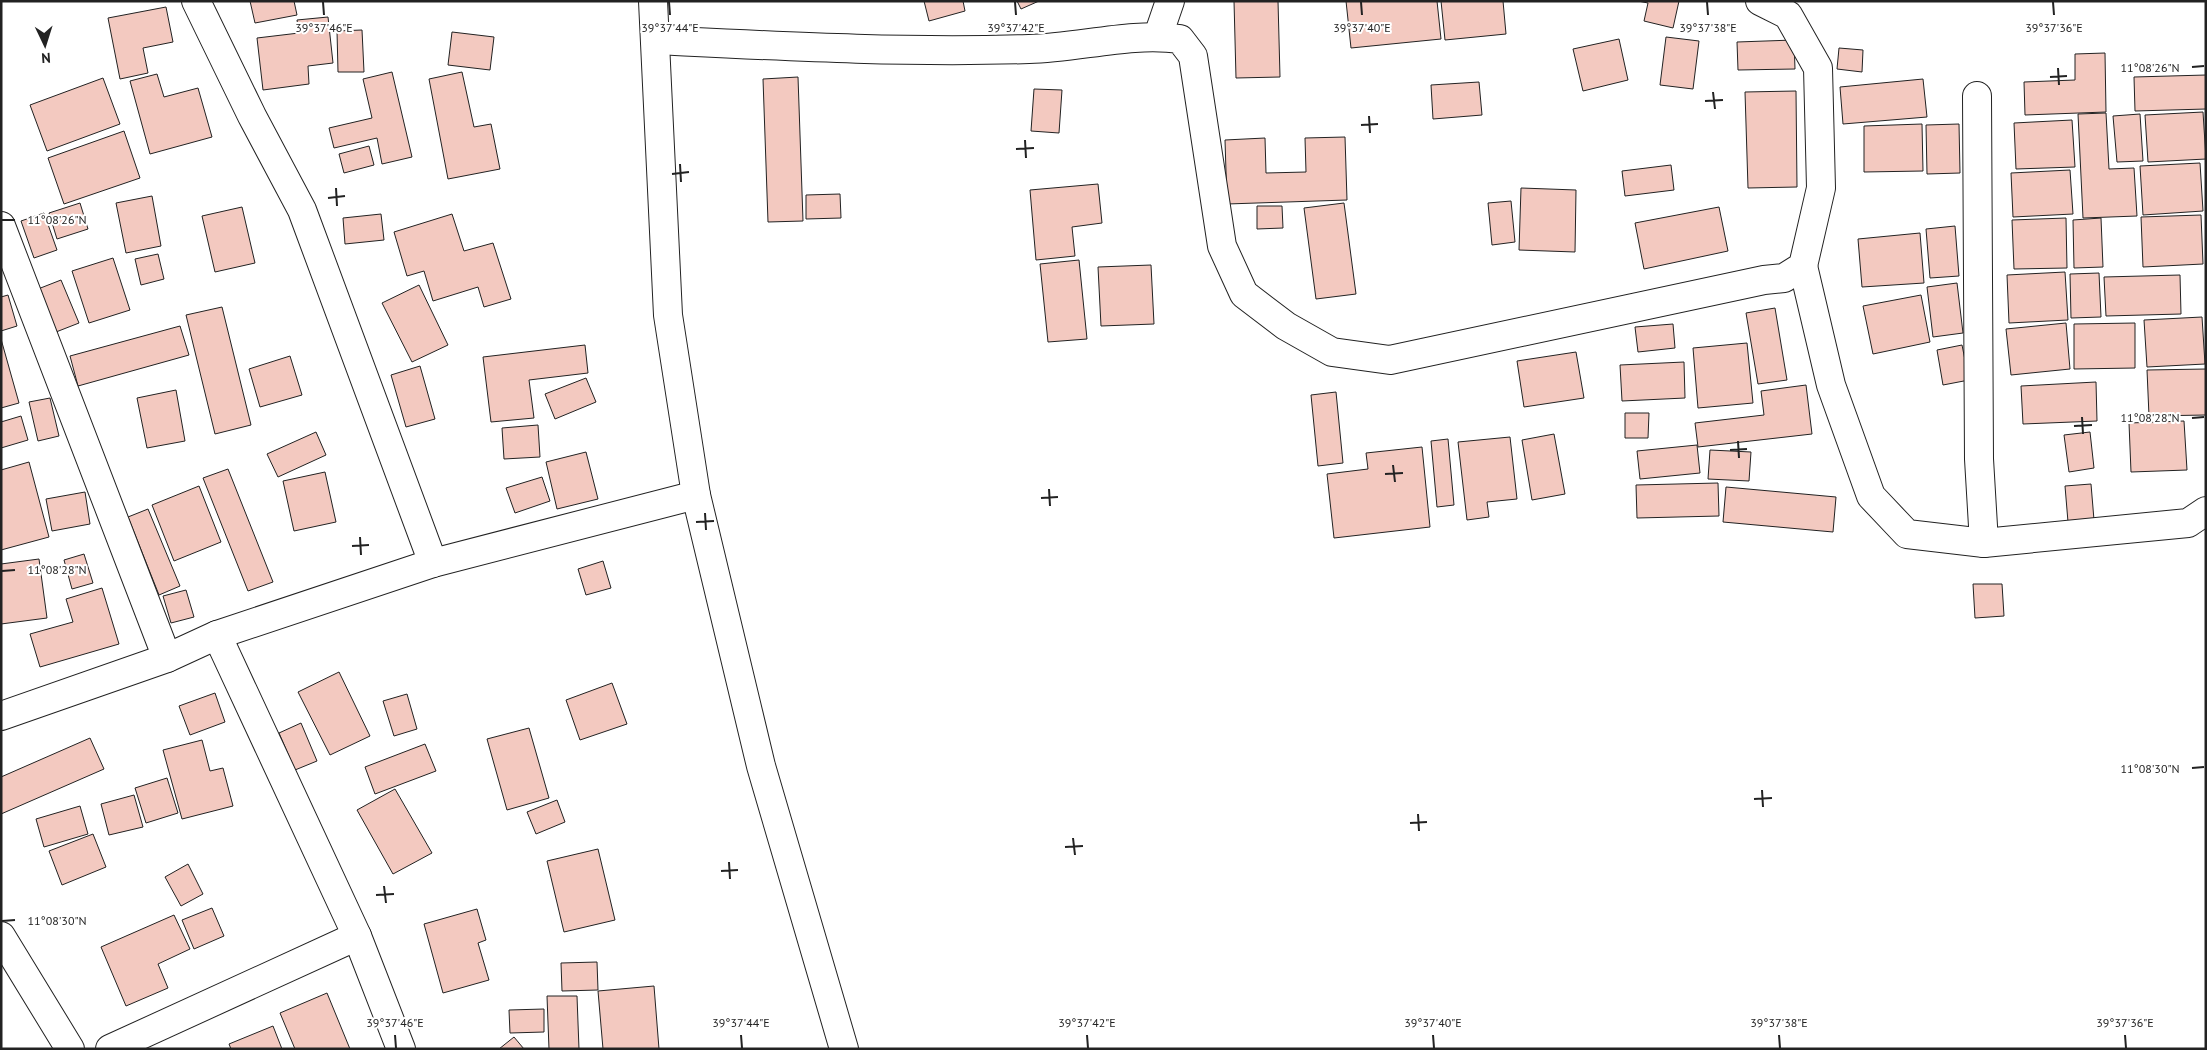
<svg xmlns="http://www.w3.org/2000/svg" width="2207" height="1050" viewBox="0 0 2207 1050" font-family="'PT Sans',sans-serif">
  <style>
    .building { fill: #f3c9c0; stroke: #222 }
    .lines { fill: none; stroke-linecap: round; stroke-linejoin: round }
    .minor-casing { stroke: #222; stroke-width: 30 }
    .tertiary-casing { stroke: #222; stroke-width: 30 }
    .minor { stroke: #fff; stroke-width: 28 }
    .tertiary { stroke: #fff; stroke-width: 28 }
    .ticks { fill: none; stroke: #222; stroke-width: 2 }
    .ticks-label { font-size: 12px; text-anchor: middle; fill: #222; stroke: #fff; stroke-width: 4; stroke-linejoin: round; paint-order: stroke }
  </style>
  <rect width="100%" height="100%" fill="#fff"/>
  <g class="building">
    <path d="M250,1H294L297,15L255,23Z"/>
    <path d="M924,1H963L965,11L929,21Z"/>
    <path d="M1017,1H1039L1021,9Z"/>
    <path d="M1234,1H1278L1280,77L1236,78Z"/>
    <path d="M1346,1H1437L1441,39L1351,48Z"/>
    <path d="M1441,1H1503L1506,34L1445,40Z"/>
    <path d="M1638,1H1679L1673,28L1644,21L1648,3Z"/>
    <path d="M166,7L173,42L143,48L148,73L120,79L108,18Z"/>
    <path d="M328,17L333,63L308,66L309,84L263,90L257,38L299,33L297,20Z"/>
    <path d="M362,30L364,72H338L337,31Z"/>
    <path d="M452,32L494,37L490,70L448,65Z"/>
    <path d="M1666,37L1699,41L1693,89L1660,85Z"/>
    <path d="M1619,39L1628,80L1583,91L1573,49Z"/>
    <path d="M1794,40L1795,69L1738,70L1737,42Z"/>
    <path d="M1839,48L1863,50L1862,72L1837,69Z"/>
    <path d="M2105,53L2106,112L2025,115L2024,82L2075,80V54Z"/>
    <path d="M392,72L412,157L382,164L377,138L334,148L329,128L372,118L363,79Z"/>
    <path d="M462,72L474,127L491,124L500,169L448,179L429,79Z"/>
    <path d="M157,74L164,97L198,88L212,137L150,154L130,81Z"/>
    <path d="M2206,75V109L2135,111L2134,77Z"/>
    <path d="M798,77L803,221L768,222L763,79Z"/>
    <path d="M103,78L120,124L47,151L30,105Z"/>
    <path d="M1923,79L1927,117L1843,124L1840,87Z"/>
    <path d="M1479,82L1482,115L1433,119L1431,85Z"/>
    <path d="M1034,89L1062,90L1059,133L1031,131Z"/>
    <path d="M1796,91L1797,187L1748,188L1745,92Z"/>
    <path d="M2203,112L2206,159L2148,162L2145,115Z"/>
    <path d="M2106,113L2109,169L2134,168L2137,216L2083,218L2078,114Z"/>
    <path d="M2140,114L2143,161L2117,162L2113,116Z"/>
    <path d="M2072,120L2075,167L2016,169L2014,123Z"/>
    <path d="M1922,124L1923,171L1864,172V126Z"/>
    <path d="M1959,124L1960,173L1927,174L1926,125Z"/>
    <path d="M124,131L140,178L64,204L48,158Z"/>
    <path d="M1345,137L1347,200L1227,204L1225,140L1265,138L1266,173L1306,172L1305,138Z"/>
    <path d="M369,146L374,165L344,173L339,154Z"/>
    <path d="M2200,163L2203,211L2143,215L2140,166Z"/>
    <path d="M1671,165L1674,190L1625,196L1622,171Z"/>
    <path d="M2070,170L2073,214L2013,217L2011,173Z"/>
    <path d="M1098,184L1102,223L1072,227L1075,256L1036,260L1030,190Z"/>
    <path d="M1521,188L1576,190L1575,252L1519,250Z"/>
    <path d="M840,194L841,218L806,219V195Z"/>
    <path d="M152,196L161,246L126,253L116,203Z"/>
    <path d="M1511,201L1515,242L1492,245L1488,203Z"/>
    <path d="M80,203L88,229L57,239L49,213Z"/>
    <path d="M1344,203L1356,294L1316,299L1304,208Z"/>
    <path d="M1257,206H1282L1283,228L1257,229Z"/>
    <path d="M242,207L255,263L215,272L202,216Z"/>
    <path d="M1719,207L1728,251L1644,269L1635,223Z"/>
    <path d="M44,213L57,250L34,258L21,221Z"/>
    <path d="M381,214L384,240L345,244L343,218Z"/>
    <path d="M452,214L464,251L493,243L511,299L484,307L478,287L433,301L424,271L407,276L394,232Z"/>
    <path d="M2201,215L2203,264L2143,267L2141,217Z"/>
    <path d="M2066,218L2067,268L2014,269L2012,220Z"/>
    <path d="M2101,218L2103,267L2074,268L2073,220Z"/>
    <path d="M1955,226L1959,276L1930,278L1926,229Z"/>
    <path d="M1920,233L1924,283L1862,287L1858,239Z"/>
    <path d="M158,254L164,279L141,285L135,259Z"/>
    <path d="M113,258L130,310L89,323L72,271Z"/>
    <path d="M1079,260L1087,339L1048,342L1040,264Z"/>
    <path d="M1151,265L1154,324L1101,326L1098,267Z"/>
    <path d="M2065,272L2068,320L2009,323L2007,275Z"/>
    <path d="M2099,273L2101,317L2071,318L2070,274Z"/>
    <path d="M2180,275L2181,314L2106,316L2104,277Z"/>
    <path d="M61,280L79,323L56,332L38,289Z"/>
    <path d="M1957,283L1963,333L1933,337L1927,287Z"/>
    <path d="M419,285L448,345L412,362L382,303Z"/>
    <path d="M8,295L17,326L1,331V297Z"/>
    <path d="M1921,295L1930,342L1873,354L1863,306Z"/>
    <path d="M222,307L251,425L215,434L186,315Z"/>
    <path d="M1775,308L1787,380L1758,384L1746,313Z"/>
    <path d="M2202,317L2205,364L2147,367L2144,320Z"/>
    <path d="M2066,323L2070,369L2011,375L2006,329Z"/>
    <path d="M2135,323V368L2074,369V324Z"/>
    <path d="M1673,324L1675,348L1638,352L1635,327Z"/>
    <path d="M180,326L189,355L78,386L70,356Z"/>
    <path d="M1,339L19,403L1,408Z"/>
    <path d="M1747,343L1753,403L1698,408L1693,348Z"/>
    <path d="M585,345L588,373L529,380L534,418L491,422L483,357Z"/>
    <path d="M1962,345L1969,380L1943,385L1937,350Z"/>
    <path d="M1576,352L1584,398L1524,407L1517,361Z"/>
    <path d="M290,356L302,395L260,407L249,369Z"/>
    <path d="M1684,362L1685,398L1622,401L1620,365Z"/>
    <path d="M420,366L435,419L406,427L391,375Z"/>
    <path d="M2206,369V415L2149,416L2147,370Z"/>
    <path d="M586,378L596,402L555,419L545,394Z"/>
    <path d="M2096,382L2097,421L2023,424L2021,386Z"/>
    <path d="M1806,385L1812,434L1698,447L1695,423L1764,415L1761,391Z"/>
    <path d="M176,390L185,441L147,448L137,398Z"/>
    <path d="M1336,392L1343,463L1318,466L1311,395Z"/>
    <path d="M50,398L59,436L38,441L29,402Z"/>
    <path d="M1625,413H1649L1648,438H1625Z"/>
    <path d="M21,416L28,440L1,448V422Z"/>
    <path d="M2184,421L2187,470L2131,472L2129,423Z"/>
    <path d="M538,425L540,457L504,459L502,428Z"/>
    <path d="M316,432L326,455L278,477L267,454Z"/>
    <path d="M2090,432L2094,468L2069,472L2064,435Z"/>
    <path d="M1554,434L1565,494L1532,500L1522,440Z"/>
    <path d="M1510,437L1517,499L1487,502L1489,517L1467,520L1458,442Z"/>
    <path d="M1448,439L1454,505L1437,507L1431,441Z"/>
    <path d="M1697,445L1700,473L1640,479L1637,451Z"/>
    <path d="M1422,447L1430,527L1334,538L1327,474L1368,469L1366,453Z"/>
    <path d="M1710,450L1751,452L1749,481L1708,479Z"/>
    <path d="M586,452L598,499L557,509L546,462Z"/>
    <path d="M29,462L49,537L1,550V470Z"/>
    <path d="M228,469L273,582L248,591L203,478Z"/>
    <path d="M325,472L336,522L294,531L283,481Z"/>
    <path d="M542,477L550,501L515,513L506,488Z"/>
    <path d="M1718,483L1719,516L1637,518L1636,485Z"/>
    <path d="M2091,484L2094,520L2068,522L2065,486Z"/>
    <path d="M199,486L221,542L174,561L152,505Z"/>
    <path d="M1726,487L1836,497L1833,532L1723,522Z"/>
    <path d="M85,492L90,524L52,531L46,499Z"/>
    <path d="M148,509L180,586L159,595L128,517Z"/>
    <path d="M84,554L93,583L72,589L64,560Z"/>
    <path d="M39,559L47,618L1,624V564Z"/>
    <path d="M603,561L611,588L586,595L578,569Z"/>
    <path d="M1973,584H2002L2004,616L1975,618Z"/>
    <path d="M102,588L119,644L40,667L30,634L73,622L66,599Z"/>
    <path d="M186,590L194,617L171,623L163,596Z"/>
    <path d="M339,672L370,736L330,755L298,692Z"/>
    <path d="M612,683L627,724L580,740L566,700Z"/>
    <path d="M215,693L225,722L190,735L179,706Z"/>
    <path d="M407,694L417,729L394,736L383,701Z"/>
    <path d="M301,723L317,761L295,770L279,733Z"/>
    <path d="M529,728L549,798L507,810L487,739Z"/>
    <path d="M90,738L104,769L1,814V777Z"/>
    <path d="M202,740L210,771L223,768L233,806L182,819L163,750Z"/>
    <path d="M425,744L436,771L375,794L365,767Z"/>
    <path d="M167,778L178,813L146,823L135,788Z"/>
    <path d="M395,789L432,853L393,874L357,810Z"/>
    <path d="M134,795L143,827L109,835L101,804Z"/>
    <path d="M557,800L565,822L536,834L527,812Z"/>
    <path d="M80,806L88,834L44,847L36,819Z"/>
    <path d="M93,834L106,867L62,885L49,851Z"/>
    <path d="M598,849L615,920L564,932L547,861Z"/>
    <path d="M188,864L203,894L181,906L165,877Z"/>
    <path d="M212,908L224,936L194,949L182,920Z"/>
    <path d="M477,909L486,940L478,943L489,980L443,993L424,924Z"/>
    <path d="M174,915L190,949L158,964L168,988L126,1006L101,947Z"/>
    <path d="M597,962L598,990L562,991L561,963Z"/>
    <path d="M654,986L659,1049H603L598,991Z"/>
    <path d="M327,993L350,1049H295L280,1013Z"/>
    <path d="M547,996H577L579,1049H549Z"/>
    <path d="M544,1009V1032L510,1033L509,1010Z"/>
    <path d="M273,1026L282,1049H231L229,1044Z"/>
    <path d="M514,1037L524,1049H499Z"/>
  </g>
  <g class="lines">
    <g class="minor-casing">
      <g id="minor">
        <path d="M196,1L252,116L302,210L433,563"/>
        <path d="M1158,36L1170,1"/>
        <path d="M655,40C779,46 904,53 1029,49C1079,48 1130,32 1180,39L1193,56L1222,246L1244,294L1286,326L1332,352L1390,360L1764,280L1784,278L1803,266L1821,188L1818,68L1788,15L1760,1"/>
        <path d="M1977,96L1979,459L1984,543"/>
        <path d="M1,226L167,658"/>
        <path d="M1803,266L1831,385L1871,496L1907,534L1984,543L2188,523L2206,511"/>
        <path d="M217,635L357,936L401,1049"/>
        <path d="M1,716L167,658L217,635L433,563L696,495"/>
        <path d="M1,936L70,1049"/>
        <path d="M110,1049L357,936"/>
      </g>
    </g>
    <g class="tertiary-casing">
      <path id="tertiary" d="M653,1L668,315L696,495L761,766L844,1049"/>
    </g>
    <use href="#minor" class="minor"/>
    <use href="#tertiary" class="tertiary"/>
  </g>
  <path class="ticks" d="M323,2L324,15M669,2L670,15M1015,2L1016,15M1361,2L1362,15M1707,2L1708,15M2053,2L2054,15M2192,67L2204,66M2058,68L2059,85M2050,77L2067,76M1713,92L1715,109M1705,101L1723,100M1369,116L1370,133M1361,125L1378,124M1025,140L1026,158M1016,149L1034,148M680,164L681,182M672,174L689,172M336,188L337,206M328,198L345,196M2,220H15M2082,417L2083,434M2192,418L2204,417M2074,426L2092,425M1738,441L1739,458M1730,450L1747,449M1393,465L1395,482M1385,474L1403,473M1049,489L1050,506M1041,498L1058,497M705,513L706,530M696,522L714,521M360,537L361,555M352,546L369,545M2,571L15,570M2192,768L2204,767M1762,790L1763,807M1754,799L1772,798M1418,814L1419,831M1410,823L1427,822M1073,838L1075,855M1065,847L1083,846M729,862L730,879M721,871L738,870M384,886L386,903M376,895L394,894M2,921L15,920M395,1035L396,1048M741,1035L742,1048M1087,1035L1088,1048M1433,1035L1434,1048M1779,1035L1780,1048M2125,1035L2126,1048"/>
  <g class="ticks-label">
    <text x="324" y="32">39°37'46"E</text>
    <text x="670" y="32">39°37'44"E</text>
    <text x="1016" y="32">39°37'42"E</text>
    <text x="1362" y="32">39°37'40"E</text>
    <text x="1708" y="32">39°37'38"E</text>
    <text x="2054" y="32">39°37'36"E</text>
    <text x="2150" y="72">11°08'26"N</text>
    <text x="57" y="224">11°08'26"N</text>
    <text x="2150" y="422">11°08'28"N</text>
    <text x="57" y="574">11°08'28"N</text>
    <text x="2150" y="773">11°08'30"N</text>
    <text x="57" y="925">11°08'30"N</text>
    <text x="395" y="1027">39°37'46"E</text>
    <text x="741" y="1027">39°37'44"E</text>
    <text x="1087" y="1027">39°37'42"E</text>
    <text x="1433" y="1027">39°37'40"E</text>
    <text x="1779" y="1027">39°37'38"E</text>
    <text x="2125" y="1027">39°37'36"E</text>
  </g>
  <rect width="2207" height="1050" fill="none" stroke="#222222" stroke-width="5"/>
  <g transform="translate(45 45) rotate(176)" stroke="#ffffff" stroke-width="4" paint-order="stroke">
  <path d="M0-4L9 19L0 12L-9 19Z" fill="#222222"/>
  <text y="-8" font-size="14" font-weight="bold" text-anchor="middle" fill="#222222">N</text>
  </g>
</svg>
